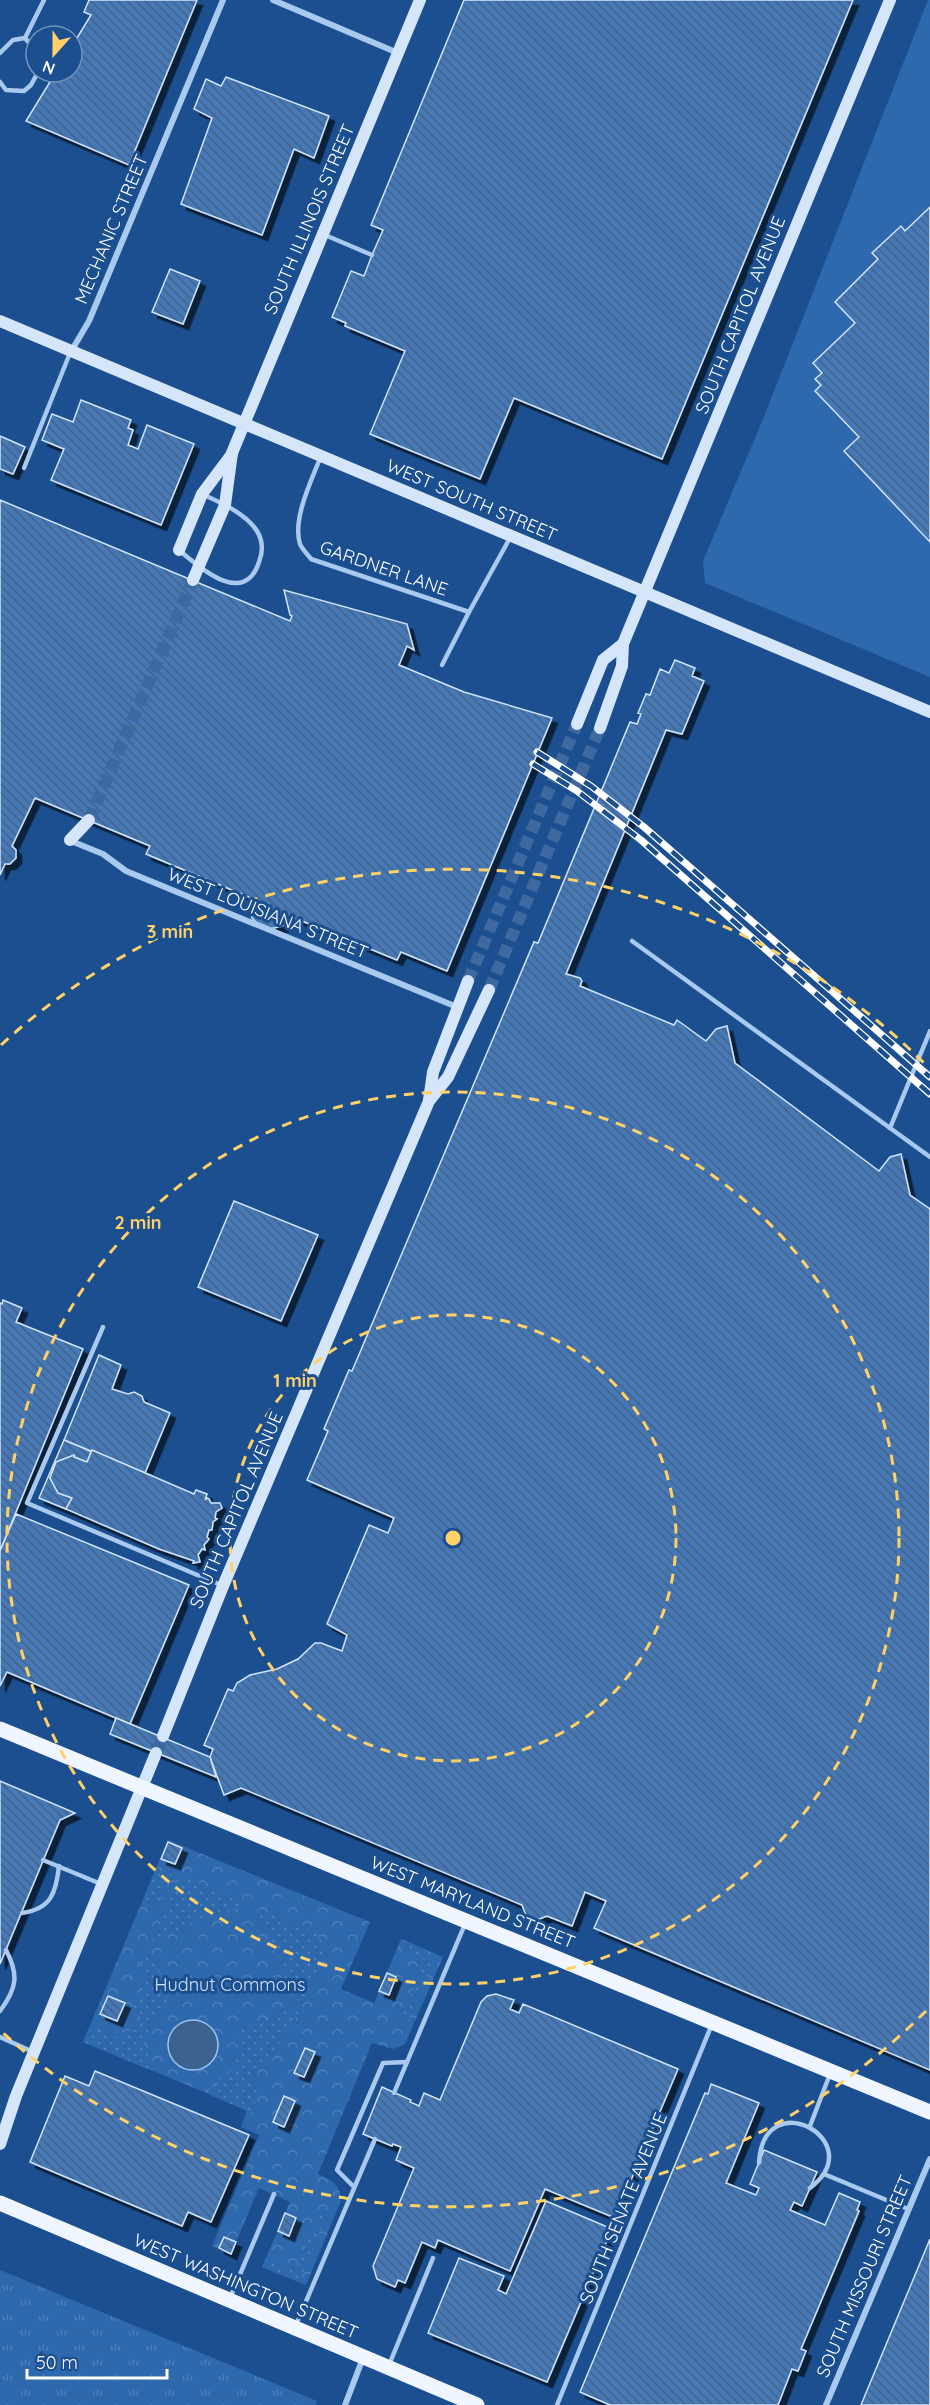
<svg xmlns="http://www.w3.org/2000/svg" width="930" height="2405" viewBox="0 0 930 2405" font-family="Quicksand,sans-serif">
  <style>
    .grass { fill: url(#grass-tufts) }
    .park { fill: url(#park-crowns) }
    .garden { fill: url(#garden-dots) }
    .pitch { fill: #2e69ad }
    .water { fill: #3c6290; stroke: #9cc4f0; stroke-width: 1.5 }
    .building { fill: url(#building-back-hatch); stroke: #cfe3fa; stroke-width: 1.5; filter: url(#shadow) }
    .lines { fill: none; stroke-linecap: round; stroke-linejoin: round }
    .secondary-tunnel { stroke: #3d69a0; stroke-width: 12; stroke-dasharray: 12 6; stroke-linecap: butt }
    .service { stroke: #a9c9ee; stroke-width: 4.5 }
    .minor { stroke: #a9c9ee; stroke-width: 6 }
    .secondary { stroke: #d6e6fa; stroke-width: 12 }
    .primary { stroke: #f0f6ff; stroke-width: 15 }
    .rail-casing { stroke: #fff; stroke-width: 7 }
    .rail { stroke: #1b4f8f; stroke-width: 4.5; stroke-dasharray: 14; stroke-linecap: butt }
    .ring { fill: none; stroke: #ffd166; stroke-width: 3; stroke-dasharray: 10 8 }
    .labels { text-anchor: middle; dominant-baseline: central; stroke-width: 6; stroke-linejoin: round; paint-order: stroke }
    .street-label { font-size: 18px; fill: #fff; stroke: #1b4f8f }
    .park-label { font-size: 18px; fill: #cfe3fa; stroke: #1b4f8f }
    .centre { fill: #ffd166; stroke: #1b4f8f; stroke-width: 3 }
    .ring-label { font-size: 18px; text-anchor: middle; font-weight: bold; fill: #ffd166; stroke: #1b4f8f; stroke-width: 6; stroke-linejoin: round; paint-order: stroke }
  </style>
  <defs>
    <pattern id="grass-tufts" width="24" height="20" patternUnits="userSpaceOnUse" patternTransform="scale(1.5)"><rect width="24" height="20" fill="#2e69ad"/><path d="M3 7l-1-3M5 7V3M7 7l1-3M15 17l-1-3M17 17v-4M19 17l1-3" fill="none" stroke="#4d80b9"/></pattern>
    <pattern id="park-crowns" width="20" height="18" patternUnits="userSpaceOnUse" patternTransform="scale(1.5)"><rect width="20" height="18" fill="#2e69ad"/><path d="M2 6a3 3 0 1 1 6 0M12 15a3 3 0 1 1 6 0" fill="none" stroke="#4d80b9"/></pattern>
    <pattern id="garden-dots" width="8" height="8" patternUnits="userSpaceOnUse" patternTransform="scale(1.5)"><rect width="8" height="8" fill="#2e69ad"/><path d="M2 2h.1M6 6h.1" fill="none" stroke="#4d80b9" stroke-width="1.8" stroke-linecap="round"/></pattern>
    <pattern id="building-back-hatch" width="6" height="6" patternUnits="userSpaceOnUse" patternTransform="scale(1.5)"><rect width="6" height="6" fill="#4478b7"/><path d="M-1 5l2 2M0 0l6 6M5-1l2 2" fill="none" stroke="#486282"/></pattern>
    <filter id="shadow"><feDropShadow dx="5.5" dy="5.5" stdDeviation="0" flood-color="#0009"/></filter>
  </defs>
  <rect width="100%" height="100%" fill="#1b4f8f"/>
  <path class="grass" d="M0,2270L317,2401L316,2405H0Z"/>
  <path class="park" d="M168,1840L370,1922L341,1989L374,2003L401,1939L443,1957L405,2044L393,2049L372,2043L318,2174C331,2180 341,2184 341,2201L306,2285L262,2267L290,2202L259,2188L231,2254L212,2246L259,2135L241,2127L247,2110L83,2042Z"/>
  <g class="garden">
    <path d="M156,1868L171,1874L158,1906L143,1899Z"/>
    <path d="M179,1875L206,1886L210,1893L217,1890L242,1901V1905L199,1922L193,1920L189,1926L151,1942Z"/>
    <path d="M260,1909L286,1919L289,1926L296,1924L317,1933L319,1939L322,1941L330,1938L303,2003L293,1998L280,1965L281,1959L276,1955L258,1911Z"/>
    <path d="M401,1939L436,1954L408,2021L401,2018L425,1961L421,1956L398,1947Z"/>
    <path d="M149,1945L172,2003C153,2012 150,2030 142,2047L149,2051L146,2059L156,2064L153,2071L83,2042L90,2026L119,2038L123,2030L133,2031L140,2024V2013L133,2006L144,1980L139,1970Z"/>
    <path d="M289,2009L298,2012L290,2031L285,2030L271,2063H261L253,2070V2081L261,2088L251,2113L202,2091L205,2084L216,2088L221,2075L228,2074C238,2060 242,2046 237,2030Z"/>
    <path d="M320,2214L326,2217L299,2282L262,2267L266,2259L290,2270L296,2268Z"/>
  </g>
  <path class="pitch" d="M928,0H930V677L705,583L703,561L763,419Z"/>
  <circle class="water" cx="193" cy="2045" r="25"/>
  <g class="building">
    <path d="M89,0H197L129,165L26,121L56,72H72V46L91,15L84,12Z"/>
    <path d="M464,0H853L662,459L514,398L480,479L370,434L405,351L345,326L346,323L332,317L351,271L364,276L372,255L383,230L371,225Z"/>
    <path d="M226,77L329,116L314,158L294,149L262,235L181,204L212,118L194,109L206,79L221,86Z"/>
    <path d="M930,207V542L844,451L859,437L815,391L821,385L815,379L822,373L813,363L855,323L835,302L878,259L872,253L901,226L905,231Z"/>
    <path d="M170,269L200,281L183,324L152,312Z"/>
    <path d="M81,400L131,420L128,428L133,430L128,445L138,449L147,425L194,444L161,525L51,480L64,449L42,440L52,414L73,422Z"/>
    <path d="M0,436L25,447L13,474L0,469Z"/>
    <path d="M0,500L290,621L292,616L290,615L284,590L407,624L414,650L407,646L399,665L464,692L552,718L447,971L401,952L397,960L292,917L283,926L269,929L257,923L252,918L250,911L251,898L146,854L150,846L35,798L12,846L16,850V858L10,864H5L0,875Z"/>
    <path d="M675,660L695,668L692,676L704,681L682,734L666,730L566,974L580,978L582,981L580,986L674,1025L677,1020L706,1041L716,1029L727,1026L735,1063L879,1171L890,1157L901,1154L910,1195L930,1209V2070L594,1928L606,1901L585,1892L572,1926L547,1916L529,1923L522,1905L241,1788L224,1795L210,1757L213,1749L204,1745L228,1689L233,1691L237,1683L250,1675L277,1669L298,1659L315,1643H321L342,1651L347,1635L327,1624L369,1525L388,1533L394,1518L307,1480L328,1431L324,1429L349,1370L352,1371L534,942L538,943L630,722L637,724L641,714L638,713L646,694L650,695L660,669L669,673Z"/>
    <path d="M234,1201L318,1235L281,1321L198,1287Z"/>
    <path d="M3,1300L22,1308L16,1322L83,1349L0,1551V1303L2,1304Z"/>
    <path d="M99,1355L121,1365L112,1389L128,1394L134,1392L142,1396L144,1402L170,1413L145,1473L64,1440Z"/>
    <path d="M64,1440L90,1451L91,1453L87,1462L74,1457V1455L56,1462L50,1478L58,1493L72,1498L66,1509L39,1498Z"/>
    <path d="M92,1450L194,1494L196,1490L207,1494L205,1500L207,1498L209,1499L211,1503H220L222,1508L216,1512L215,1518L217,1519L213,1522L212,1530H209L207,1537L209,1539L204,1545L205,1550L202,1549L198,1555L200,1562L193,1563L194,1561L159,1549L66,1509L72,1498L58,1493L50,1478L56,1462L74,1455V1457L87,1462Z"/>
    <path d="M16,1514L189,1585L130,1724L7,1672L0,1686V1551Z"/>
    <path d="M116,1718L210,1757L216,1777L110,1734Z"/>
    <path d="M0,1781L75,1813L60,1820L0,1964Z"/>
    <path d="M168,1842L182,1848L175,1864L161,1859Z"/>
    <path d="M387,1973L396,1977L389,1995L379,1991Z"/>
    <path d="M496,1994L514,2000L510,2009L519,2013L523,2004L678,2069L615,2218L545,2189L510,2271L438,2240L435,2248L422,2242L405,2283L398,2280L395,2287L377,2279L373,2266L414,2168L396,2160L401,2147L393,2144L392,2146L363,2134L382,2087L411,2100L410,2102L419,2106L424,2093L440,2100L481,2002L487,1996Z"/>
    <path d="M108,1996L125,2003L117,2021L100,2014Z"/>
    <path d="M305,2048L315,2052L304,2077L294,2073Z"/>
    <path d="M95,2071L249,2135L211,2222L188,2212L182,2226L30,2162L65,2076L89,2086Z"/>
    <path d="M711,2084L759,2103L726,2183L756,2195L759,2188L750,2184L764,2150L817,2172L802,2206L794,2202L790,2210L825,2225L839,2193L860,2202L857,2210L859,2211L801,2349L806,2351L798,2371L792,2369L778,2405H610L580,2392L705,2093L708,2094Z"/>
    <path d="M284,2096L295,2101L284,2127L273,2122Z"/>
    <path d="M546,2201L612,2229L547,2382L428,2333L459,2258L504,2276L498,2290L506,2294Z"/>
    <path d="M285,2213L296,2218L289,2236L278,2231Z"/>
    <path d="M224,2237L236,2242L231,2254L219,2248Z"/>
    <path d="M930,2239V2405H861L868,2388Z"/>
  </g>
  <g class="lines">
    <g class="secondary-tunnel">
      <path d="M89,820L193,580"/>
      <path d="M468,981L577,724"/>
      <path d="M489,990L600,728"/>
      <path d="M156,1753L163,1736"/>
    </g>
    <g class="service">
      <path d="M25,38L44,0"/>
      <path d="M25,38L36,51"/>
      <path d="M0,53L13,40L25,38"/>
      <path d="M0,82L6,90L24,91L31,85L38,72"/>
      <path d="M325,235L372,255"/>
      <path d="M321,456C312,479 292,519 300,544C302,549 308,555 311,559L469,612L511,536"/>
      <path d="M24,468L70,353"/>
      <path d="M179,550C199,567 244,608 259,562C263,552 263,541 257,531C246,514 222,503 204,495"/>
      <path d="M442,665L469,612"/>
      <path d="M632,941L930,1157"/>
      <path d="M890,1128L930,1031"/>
      <path d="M103,1327L27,1503L221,1585"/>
      <path d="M43,1860L101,1884"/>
      <path d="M22,1913C51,1909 56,1893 59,1866"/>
      <path d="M0,2011C17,1988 19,1975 6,1950"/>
      <path d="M0,2037L31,2051"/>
      <path d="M394,2093L465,1924"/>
      <path d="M810,2126L830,2074"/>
      <path d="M759,2163C763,2082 872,2141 810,2188"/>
      <path d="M824,2174L908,2209"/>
      <path d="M354,2187L337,2170L383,2063L407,2062"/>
      <path d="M230,2298L274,2194"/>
      <path d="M296,2325L375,2139"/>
      <path d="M389,2365L433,2258"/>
      <path d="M557,2405L712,2024"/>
    </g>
    <g class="minor">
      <path d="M273,0L398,53"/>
      <path d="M72,350L89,321L223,0"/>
      <path d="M71,841L103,854L126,871L457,1007"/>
      <path d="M345,2405L363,2358"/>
      <path d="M826,2405L930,2159"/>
    </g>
    <g class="secondary">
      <path d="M0,321L930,712"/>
      <path d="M179,550L202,494L232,454"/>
      <path d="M193,580L225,505L232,453L420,0"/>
      <path d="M577,724L603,660L623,644"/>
      <path d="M600,728L622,666L623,644L890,0"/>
      <path d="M70,840L89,820"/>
      <path d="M429,1100L433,1072L468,981"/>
      <path d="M163,1736L223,1586L429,1101L448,1077L489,990"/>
      <path d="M0,2144L16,2096L156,1753"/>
    </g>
    <g class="primary">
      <path d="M0,1729L930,2112"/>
      <path d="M0,2203L477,2405"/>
    </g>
    <g class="rail-casing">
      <g id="rail">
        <path d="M537,752L591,786L644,827L930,1077"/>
        <path d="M533,764L577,791L641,840L930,1094"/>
      </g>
    </g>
    <use href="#rail" class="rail"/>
  </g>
  <g class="ring">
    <circle cx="453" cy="1538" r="223"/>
    <circle cx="453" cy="1538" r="446"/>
    <path d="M926 2011A669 669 0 0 1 1 2031M1 1045A669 669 0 0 1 926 1065"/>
  </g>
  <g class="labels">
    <g class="street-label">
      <text transform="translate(309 219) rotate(-67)">SOUTH ILLINOIS STREET</text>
      <text transform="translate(111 229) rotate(-67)">MECHANIC STREET</text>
      <text transform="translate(740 315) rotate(-68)">SOUTH CAPITOL AVENUE</text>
      <text transform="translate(472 500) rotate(23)">WEST SOUTH STREET</text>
      <text transform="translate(384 568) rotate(19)">GARDNER LANE</text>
      <text transform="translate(268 913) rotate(22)">WEST LOUISIANA STREET</text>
      <text transform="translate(236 1510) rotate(-67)">SOUTH CAPITOL AVENUE</text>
      <text transform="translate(473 1902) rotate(22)">WEST MARYLAND STREET</text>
      <text transform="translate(623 2208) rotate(-68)">SOUTH SENATE AVENUE</text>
      <text transform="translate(864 2276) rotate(-67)">SOUTH MISSOURI STREET</text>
      <text transform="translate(246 2286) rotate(23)">WEST WASHINGTON STREET</text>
    </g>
    <g class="park-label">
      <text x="230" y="1984">Hudnut Commons</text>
    </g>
  </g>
  <circle cx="453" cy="1538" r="9" class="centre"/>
  <g class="ring-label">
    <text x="170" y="938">3 min</text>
    <text x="138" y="1229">2 min</text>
    <text x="295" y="1387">1 min</text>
  </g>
  <g transform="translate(54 54) rotate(201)"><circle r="28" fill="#1b4f8f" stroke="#7695bc" stroke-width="1.5"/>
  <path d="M0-4.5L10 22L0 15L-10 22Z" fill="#ffd166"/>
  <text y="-9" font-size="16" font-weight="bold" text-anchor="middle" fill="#ffffff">N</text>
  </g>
  <path d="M27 2369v9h140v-9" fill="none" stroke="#ffffff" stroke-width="3"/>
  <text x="36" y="2369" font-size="18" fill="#ffffff" stroke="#1b4f8f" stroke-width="4.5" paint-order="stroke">50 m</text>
</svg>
